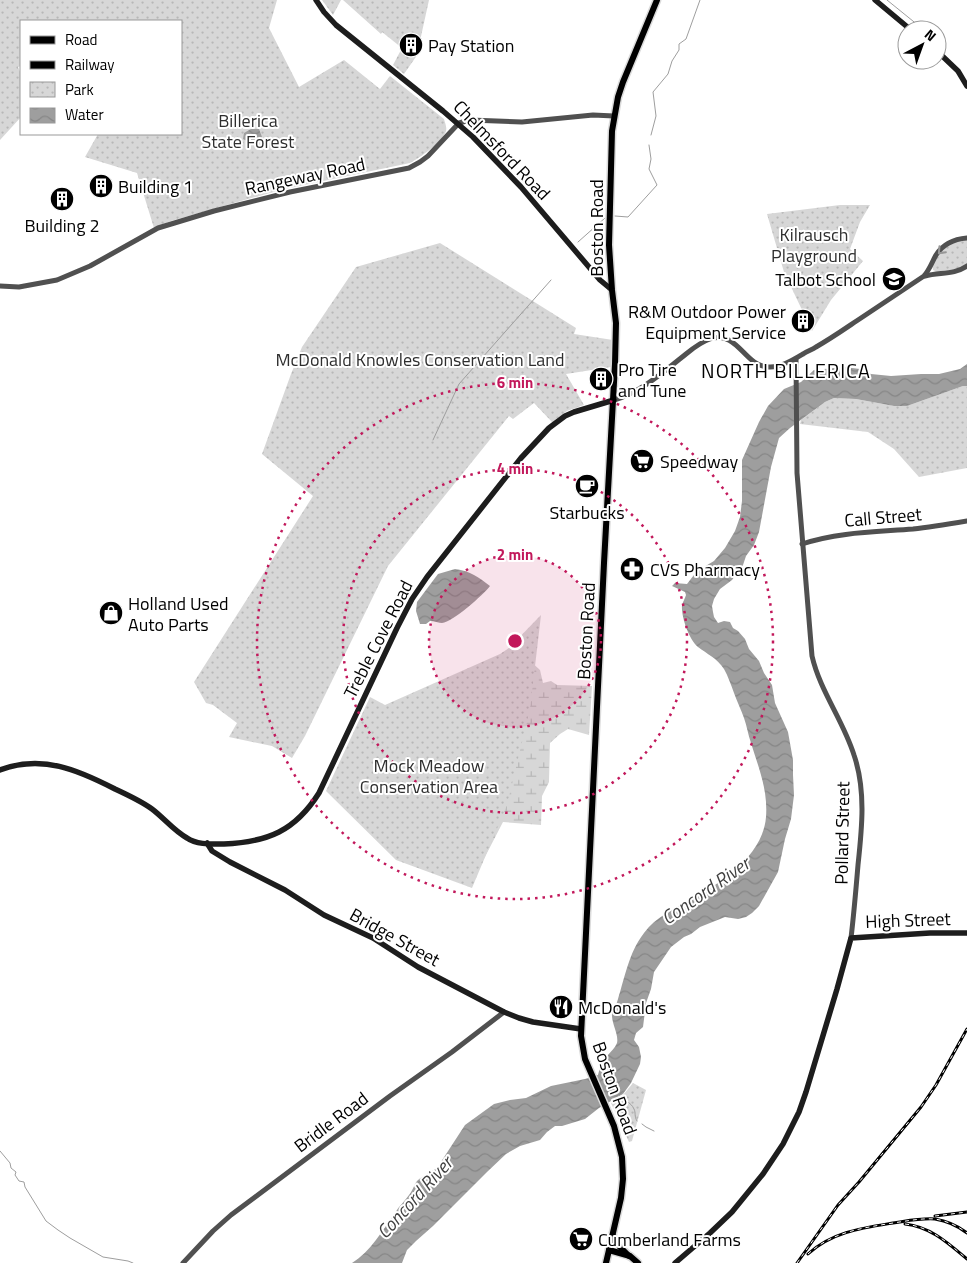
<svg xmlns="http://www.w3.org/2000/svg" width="967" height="1263" viewBox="0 0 967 1263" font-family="'Titillium Web',sans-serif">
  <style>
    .wetland { fill: url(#wetland-marsh) }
    .park { fill: url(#park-dots) }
    .pitch { fill: #d7d7d7 }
    .water { fill: url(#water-waves) }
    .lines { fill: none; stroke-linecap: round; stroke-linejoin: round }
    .stream { stroke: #9e9e9e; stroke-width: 1 }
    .primary-casing { stroke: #dbdbdb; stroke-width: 9 }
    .tertiary { stroke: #505050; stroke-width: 5 }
    .secondary { stroke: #1d1d1d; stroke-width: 5.5 }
    .primary { stroke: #000; stroke-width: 6 }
    .rail-casing { stroke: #000; stroke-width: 3 }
    .rail { stroke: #fff; stroke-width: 1; stroke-dasharray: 4; stroke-linecap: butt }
    .oneway { stroke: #969696 }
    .ring { fill: none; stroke: #c2185b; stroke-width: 2.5; stroke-dasharray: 2.5 5 }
    .labels { text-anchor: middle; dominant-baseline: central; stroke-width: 4; stroke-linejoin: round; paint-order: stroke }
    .poi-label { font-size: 18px; fill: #000; stroke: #fff; text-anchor: start }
    .park-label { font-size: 18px; fill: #2e2e2e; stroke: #fff }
    .street-label { font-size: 18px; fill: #000; stroke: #fff }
    .water-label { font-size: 19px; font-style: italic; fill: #3f3f3f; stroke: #fff }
    .quarter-label { font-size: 20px; letter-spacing: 1px; fill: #000; stroke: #fff }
    .centre { fill: #c2185b; stroke: #fff; stroke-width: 2.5 }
    .ring-label { font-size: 15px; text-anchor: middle; font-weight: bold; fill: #c2185b; stroke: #fff; stroke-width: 4; stroke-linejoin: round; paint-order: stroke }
  </style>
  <defs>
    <pattern id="wetland-marsh" width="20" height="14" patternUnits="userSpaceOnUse" patternTransform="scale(1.25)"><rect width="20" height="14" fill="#d7d7d7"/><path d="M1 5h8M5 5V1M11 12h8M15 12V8" fill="none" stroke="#b7b7b7"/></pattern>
    <pattern id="park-dots" width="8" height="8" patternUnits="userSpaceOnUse" patternTransform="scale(1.25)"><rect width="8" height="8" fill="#d7d7d7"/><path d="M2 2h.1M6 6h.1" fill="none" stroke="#b7b7b7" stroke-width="1.8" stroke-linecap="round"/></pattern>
    <pattern id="water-waves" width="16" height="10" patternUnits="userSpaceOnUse" patternTransform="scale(1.25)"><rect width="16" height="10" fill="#9e9e9e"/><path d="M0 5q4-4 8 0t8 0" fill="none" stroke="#868686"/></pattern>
  </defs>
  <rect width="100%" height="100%" fill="#fff"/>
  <path class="wetland" d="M516,648L540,670L543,683L551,681L557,685L592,686L589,735L568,729L560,734L550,743L549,782L542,796L541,825L503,822L473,880Z"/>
  <g class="park">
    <path d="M0,0H277L269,28L299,87L344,60L380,89L390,76L444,119C445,123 447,127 446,131C443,141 420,158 410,163L280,190L171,221L154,228L137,173L85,157L98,134H181V21H21V66L18,67L21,74V117L0,140Z"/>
    <path d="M322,0H341L333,15Z"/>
    <path d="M343,0H429L418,50L420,51L404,74L393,65L402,48L382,32L381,34Z"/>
    <path d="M840,205H870L860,222L850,249L863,261L831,300L812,331L784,272L767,214Z"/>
    <path d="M967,238V266C960,271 941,275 933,270L932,263L947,244Z"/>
    <path d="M440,243L576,328L574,334L613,340L611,367L566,374L584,405L567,411L552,422L534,403L513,419L509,416L388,566L305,736L292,758L272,746L229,737L237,723L213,705L206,703L194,682L313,496L262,454L291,374L302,347L356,267Z"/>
    <path d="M963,386H967V468L919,477L894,449L868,432L800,424L801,420L825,402L834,398L856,399L894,406H907Z"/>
    <path d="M541,615L530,709L507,805L472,888L396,860L326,791L370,697L385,705L500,654L509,648Z"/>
    <path d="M633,1083L646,1090L632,1141L629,1142L611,1103L623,1095Z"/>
  </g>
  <g class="pitch">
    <path d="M832,240L835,241L845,252C838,266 823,263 820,248Z"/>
    <path d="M809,267C820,269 825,278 819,288L801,284L800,282L805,268Z"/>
  </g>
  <g class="water">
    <path d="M251,129H259L262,137L259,141L251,143L243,139L244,133Z"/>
    <path d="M967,364V386H963L907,406H894L856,399L834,398L825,402L790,428L779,438L771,467L759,532L754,545L746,556L743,565L732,580L720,589L714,599L712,606L713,612L714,617L718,623L724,621L730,622L733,628L738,631L745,639L749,649L759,661L764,673L772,685L775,703L788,732L793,760V775L794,795L791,819L785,839L778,872L759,906L752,913L746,917L738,919L725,917L700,927L691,934L684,937L671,947L654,972L651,989L646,1003L643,1027L636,1033L634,1040L639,1047L641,1057L640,1064L631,1083L623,1094L599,1108L585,1119L562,1126H555L547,1132L540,1140L520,1146L506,1154L487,1172L433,1226L416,1241L407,1250L402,1263H352C371,1251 382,1231 395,1213C399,1206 405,1201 409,1195C413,1190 414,1185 417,1181C423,1175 430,1173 437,1168L465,1125L494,1104L510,1100L526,1098L551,1086L585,1079L598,1075C600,1067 602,1062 608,1055C611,1051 615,1048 617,1043C619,1034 611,1023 612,1013C613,1009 617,1004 618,999C625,977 629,952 644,933C656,917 673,909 690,900C721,883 763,856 766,817C768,790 759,769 751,743C748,735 747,726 744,718C741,710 737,701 734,693C731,685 728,676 724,669C717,658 707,654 698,647C689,639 681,617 682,605C683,602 685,598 686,595L685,592L672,586L675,583L687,584L697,571L714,561L725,548L735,531L740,517L742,501V460L759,422L768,406L784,389L801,382L814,370L844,367L860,369L871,374L891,376L921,374H939L960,369Z"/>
    <path d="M455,569C471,571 478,577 490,586C483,595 453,622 442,623C439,623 434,621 430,621L426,624H420L416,611L417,602L438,574Z"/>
  </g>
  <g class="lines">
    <g class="stream">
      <path d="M887,0L924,30"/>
      <path d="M651,135L656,116L653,92L668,74L672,61L679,50V44L686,39L700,0"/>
      <path d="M615,216L628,217L657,185L649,169L651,159L649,145"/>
      <path d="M578,242L605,218"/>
      <path d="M433,440L459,384L551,280"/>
      <path d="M618,1095C623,1100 631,1102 634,1109C636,1113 634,1116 637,1121"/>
      <path d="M642,1124L646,1127L654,1131"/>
      <path d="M0,1151L10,1163L11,1168L16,1172L15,1175L19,1181L24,1182L25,1187L46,1221L58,1230L70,1238L103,1257L128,1261L133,1263"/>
    </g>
    <g class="primary-casing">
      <g id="primary">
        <path d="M613,1236L617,1244L629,1256"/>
        <path d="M609,1250L630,1256L638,1263"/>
        <path d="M606,1263L621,1198L623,1179L622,1157L614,1126L585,1059L581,1036L604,563L615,364L616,323L612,290L609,245L612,131L618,97L623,82L657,0"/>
      </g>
    </g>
    <g class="tertiary">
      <path d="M925,276C940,272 954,275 967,266"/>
      <path d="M0,286L19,287L57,280L90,266L158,228L214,211L290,192L409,168L420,162L428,156L459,123L470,120L522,122L593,115L614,116"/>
      <path d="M796,359L797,473L812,656C820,691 843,720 854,755C866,790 862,828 858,865C856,889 854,913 851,938"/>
      <path d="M614,400C639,393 661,374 681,358C690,351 698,343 710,339C738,330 744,366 768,367C780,368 793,360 803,354C807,351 812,350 816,347C832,338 846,328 861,318C882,304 903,290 924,276C930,269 932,262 936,255C943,244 955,239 967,238"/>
      <path d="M802,544C838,532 876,532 913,529C931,527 949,524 967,521"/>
      <path d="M183,1263L213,1231L231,1215L390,1096L452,1052L504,1012"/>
    </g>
    <g class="secondary">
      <path d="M316,0L324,12L336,25L443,111L473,137L521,187L600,280L612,290"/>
      <path d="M875,0L911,30"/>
      <path d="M937,51L958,71L967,86"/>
      <path d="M0,770C42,754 78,770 115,789C128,795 141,801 152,809C164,818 174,831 187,838C197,845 212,844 224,844C268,842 295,831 319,793L397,628L412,599L427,577L521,458L549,428L565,416L574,412L614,400"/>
      <path d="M207,843L212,851L230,862L285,890L324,915L373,938L418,967L504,1012L519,1018L533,1022L581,1029"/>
      <path d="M675,1263L710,1233L732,1212L763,1174L783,1144L799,1112L806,1092L837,989L851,938L930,933H967"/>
    </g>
    <use href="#primary" class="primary"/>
    <g class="rail-casing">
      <g id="rail">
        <path d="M935,1216L967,1212"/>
        <path d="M905,1224C931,1227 948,1243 967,1259"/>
        <path d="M808,1254C832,1232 862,1228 893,1223C907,1221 921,1218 935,1219C947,1221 958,1226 967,1233"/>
        <path d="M797,1263L838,1205L859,1182L921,1107L936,1085L967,1029"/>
      </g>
    </g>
    <use href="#rail" class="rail"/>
  </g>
  <defs><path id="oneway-chevron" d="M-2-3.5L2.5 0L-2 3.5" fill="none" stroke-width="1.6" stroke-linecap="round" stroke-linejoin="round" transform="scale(1.25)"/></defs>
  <use class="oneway" href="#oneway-chevron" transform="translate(941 251) rotate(133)"/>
  <circle cx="515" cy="641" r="86" fill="#c2185b" fill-opacity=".12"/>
  <g class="ring">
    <circle cx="515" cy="641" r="86"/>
    <circle cx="515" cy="641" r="172"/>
    <circle cx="515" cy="641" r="258"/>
  </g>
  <defs>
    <g id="building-disc" transform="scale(1.25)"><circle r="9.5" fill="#000" stroke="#fff"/><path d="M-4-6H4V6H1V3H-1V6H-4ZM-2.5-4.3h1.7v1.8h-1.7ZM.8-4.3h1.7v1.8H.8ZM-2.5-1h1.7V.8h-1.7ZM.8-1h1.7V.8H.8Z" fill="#fff"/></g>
    <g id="school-disc" transform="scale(1.25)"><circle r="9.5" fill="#000" stroke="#fff"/><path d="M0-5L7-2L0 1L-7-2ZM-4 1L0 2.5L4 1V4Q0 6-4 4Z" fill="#fff"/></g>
    <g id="supermarket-disc" transform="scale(1.25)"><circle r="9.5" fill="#000" stroke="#fff"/><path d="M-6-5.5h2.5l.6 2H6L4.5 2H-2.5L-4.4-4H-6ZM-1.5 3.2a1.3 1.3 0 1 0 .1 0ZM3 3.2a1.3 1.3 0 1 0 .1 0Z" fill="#fff"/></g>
    <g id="cafe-disc" transform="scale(1.25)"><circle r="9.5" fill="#000" stroke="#fff"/><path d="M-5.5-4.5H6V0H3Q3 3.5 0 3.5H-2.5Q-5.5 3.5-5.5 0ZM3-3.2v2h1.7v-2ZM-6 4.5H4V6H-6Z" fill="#fff"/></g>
    <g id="pharmacy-disc" transform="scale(1.25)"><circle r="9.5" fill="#000" stroke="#fff"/><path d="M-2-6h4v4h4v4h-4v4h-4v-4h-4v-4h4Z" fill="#fff"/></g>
    <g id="shop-disc" transform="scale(1.25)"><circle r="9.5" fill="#000" stroke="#fff"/><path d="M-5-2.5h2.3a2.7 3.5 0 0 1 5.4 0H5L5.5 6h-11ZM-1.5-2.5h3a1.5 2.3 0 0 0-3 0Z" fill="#fff"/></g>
    <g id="restaurant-disc" transform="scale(1.25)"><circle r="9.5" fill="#000" stroke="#fff"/><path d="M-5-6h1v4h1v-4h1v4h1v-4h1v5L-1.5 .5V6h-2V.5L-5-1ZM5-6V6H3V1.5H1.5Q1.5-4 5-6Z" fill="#fff"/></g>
  </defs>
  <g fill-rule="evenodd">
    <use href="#building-disc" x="411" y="45"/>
    <use href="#building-disc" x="101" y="186"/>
    <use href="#building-disc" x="62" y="199"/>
    <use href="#school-disc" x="894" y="279"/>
    <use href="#building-disc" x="803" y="321"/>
    <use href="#building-disc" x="601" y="379"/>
    <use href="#supermarket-disc" x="642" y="461"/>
    <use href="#cafe-disc" x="587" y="486"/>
    <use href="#pharmacy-disc" x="632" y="569"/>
    <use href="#shop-disc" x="111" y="613"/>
    <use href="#restaurant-disc" x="561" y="1007"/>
    <use href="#supermarket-disc" x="581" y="1239"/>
  </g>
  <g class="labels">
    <g class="poi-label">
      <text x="428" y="45">Pay Station</text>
      <text x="118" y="186">Building 1</text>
      <text x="62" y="225" text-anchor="middle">Building 2</text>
      <text x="876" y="279" text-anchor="end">Talbot School</text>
      <text x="786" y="311" text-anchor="end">R&amp;M Outdoor Power<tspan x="786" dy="21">Equipment Service</tspan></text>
      <text x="618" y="369">Pro Tire<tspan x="618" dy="21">and Tune</tspan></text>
      <text x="660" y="461">Speedway</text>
      <text x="587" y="512" text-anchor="middle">Starbucks</text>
      <text x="650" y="569">CVS Pharmacy</text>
      <text x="128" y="603">Holland Used<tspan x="128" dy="21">Auto Parts</tspan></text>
      <text x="578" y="1007">McDonald's</text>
      <text x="598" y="1239">Cumberland Farms</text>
    </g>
    <g class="park-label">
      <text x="248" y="120">Billerica<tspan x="248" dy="21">State Forest</tspan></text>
      <text x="814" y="234">Kilrausch<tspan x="814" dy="21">Playground</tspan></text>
      <text x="420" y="359">McDonald Knowles Conservation Land</text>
      <text x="429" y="765">Mock Meadow<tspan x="429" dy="21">Conservation Area</tspan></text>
    </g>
    <g class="street-label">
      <text transform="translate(502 150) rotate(46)">Chelmsford Road</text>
      <text transform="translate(305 176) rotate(-12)">Rangeway Road</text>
      <text transform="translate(596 228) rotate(-90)">Boston Road</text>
      <text transform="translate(883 517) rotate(-5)">Call Street</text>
      <text transform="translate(586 631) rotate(-87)">Boston Road</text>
      <text transform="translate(378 639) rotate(-63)">Treble Cove Road</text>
      <text transform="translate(842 833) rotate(-89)">Pollard Street</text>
      <text transform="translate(908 920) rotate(-2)">High Street</text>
      <text transform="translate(395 937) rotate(29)">Bridge Street</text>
      <text transform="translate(615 1088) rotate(70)">Boston Road</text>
      <text transform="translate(331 1122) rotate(-37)">Bridle Road</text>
    </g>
    <g class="water-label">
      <text transform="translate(705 890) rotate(-35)">Concord River</text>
      <text transform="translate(414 1197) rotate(-48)">Concord River</text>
    </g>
    <g class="quarter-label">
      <text x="786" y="370">NORTH BILLERICA</text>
    </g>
  </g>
  <circle cx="515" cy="641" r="8" class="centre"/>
  <g class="ring-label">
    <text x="515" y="388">6 min</text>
    <text x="515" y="474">4 min</text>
    <text x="515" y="560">2 min</text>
  </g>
  <rect x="20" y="20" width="162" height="115" fill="#ffffff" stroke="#999999"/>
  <rect x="30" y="36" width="25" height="8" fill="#000000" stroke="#999999"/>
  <text x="65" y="45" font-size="15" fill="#000000">Road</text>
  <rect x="30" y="61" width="25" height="8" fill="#000000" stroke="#999999"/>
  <text x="65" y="70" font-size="15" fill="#000000">Railway</text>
  <rect x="30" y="82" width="25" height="15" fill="url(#park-dots)" stroke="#999999"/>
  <text x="65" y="95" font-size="15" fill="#000000">Park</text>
  <rect x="30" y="108" width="25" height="15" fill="url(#water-waves)" stroke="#999999"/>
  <text x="65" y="120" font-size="15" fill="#000000">Water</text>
  <g transform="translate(922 45) rotate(41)"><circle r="24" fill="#ffffff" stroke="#999999"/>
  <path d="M0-4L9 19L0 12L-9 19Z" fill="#000000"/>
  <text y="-8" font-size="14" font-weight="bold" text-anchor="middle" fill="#000000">N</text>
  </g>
</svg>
